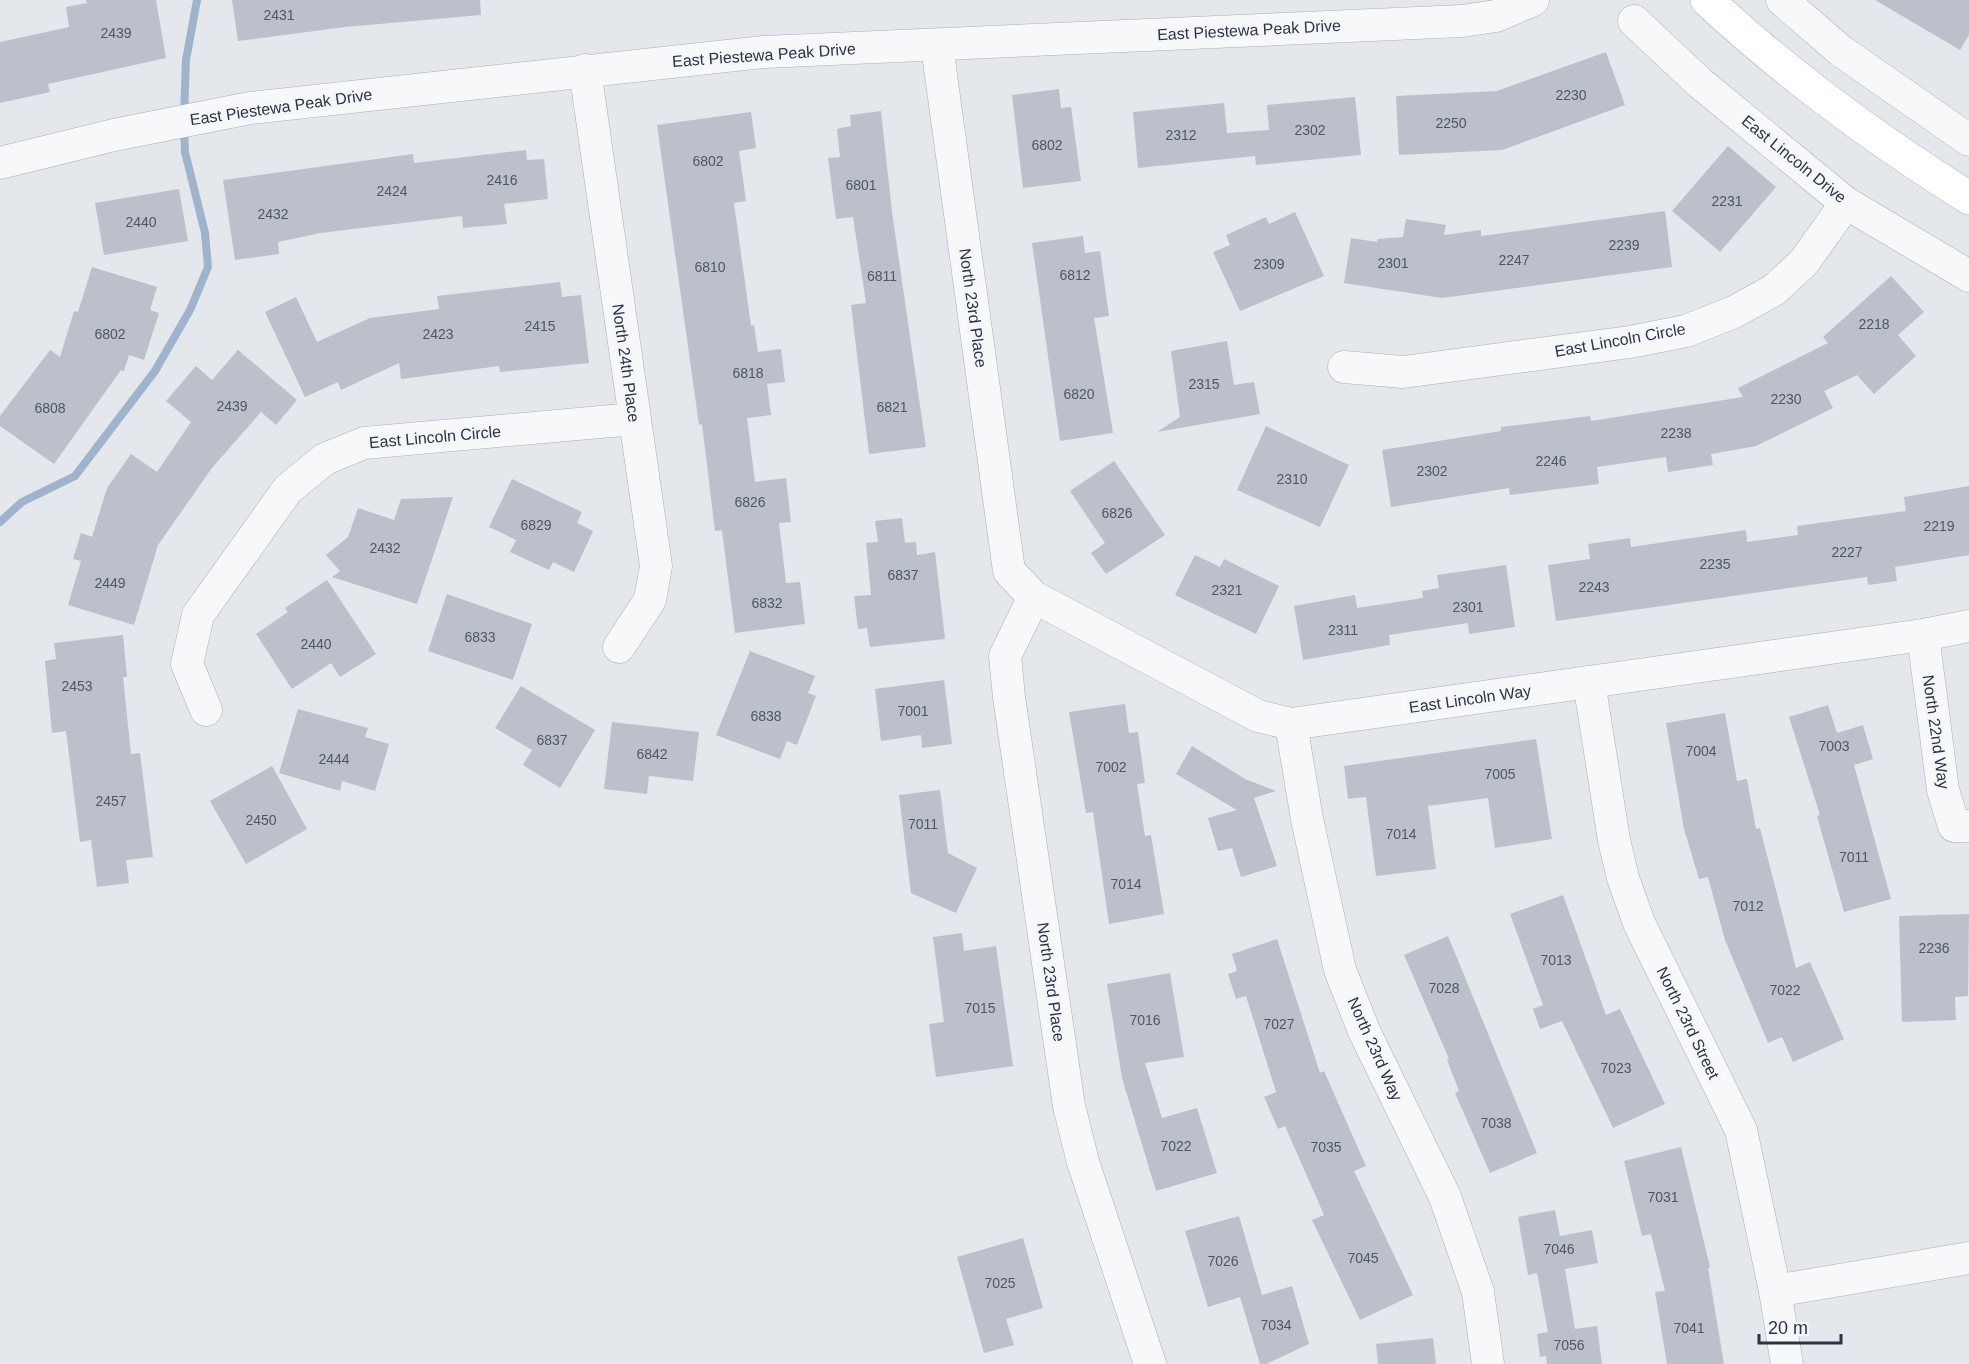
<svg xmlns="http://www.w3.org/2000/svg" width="1969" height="1364" viewBox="0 0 1969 1364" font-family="Helvetica,sans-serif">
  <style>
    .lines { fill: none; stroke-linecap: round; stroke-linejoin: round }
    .stream { stroke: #9fb4cc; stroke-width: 8 }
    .building { fill: #bbc0ca }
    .minor-casing { stroke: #a9aeb7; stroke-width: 33 }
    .major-casing { stroke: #a3abb8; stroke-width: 34 }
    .minor { stroke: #f7f8fa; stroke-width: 32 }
    .major { stroke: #fff; stroke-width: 33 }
    .labels { text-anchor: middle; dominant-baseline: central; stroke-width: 6; stroke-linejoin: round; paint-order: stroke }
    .number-label { font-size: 14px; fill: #4f5766 }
    .street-label { font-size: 16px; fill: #2b3445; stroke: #f4f6f9 }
  </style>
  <rect width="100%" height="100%" fill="#e4e7ec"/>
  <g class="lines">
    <g class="stream">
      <path d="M184,115L186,60L197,0"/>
      <path d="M0,522L22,502L75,476L155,371L190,310L208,267L205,233L185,152L184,128"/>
    </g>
  </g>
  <g class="building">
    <path d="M86,0H156L166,58L48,84L50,92L0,103V42L69,27L66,7L87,3Z"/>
    <path d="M232,0H480L481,15L345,27L238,41Z"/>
    <path d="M1875,0H1969V35L1960,50Z"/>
    <path d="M1606,52L1625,105L1502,150L1399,155L1396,96L1497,91Z"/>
    <path d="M1059,89L1061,108L1071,107L1081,181L1023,188L1012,95Z"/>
    <path d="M1355,97L1361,155L1256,165L1255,156L1138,168L1133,112L1224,103L1227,133L1269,130L1267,105Z"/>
    <path d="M881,111L892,212L926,447L869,454L851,305L866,303L853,217L836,219L828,158L840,157L837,129L851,126L850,115Z"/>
    <path d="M751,112L756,148L739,151L746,201L734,203L751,326L754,325L758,352L781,349L785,382L767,384L771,415L747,418L755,482L786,478L791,522L779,523L786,583L800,582L805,624L735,633L722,530L715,531L702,424L699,425L657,125Z"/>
    <path d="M1728,146L1776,187L1720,252L1672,211Z"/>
    <path d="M526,150L527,160L544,159L548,199L504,204L507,224L463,228L462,216L320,233L278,242L279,254L235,260L223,180L413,154L414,163Z"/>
    <path d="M179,189L188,241L104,255L95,203Z"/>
    <path d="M1665,211L1672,267L1442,298L1344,283L1351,238L1377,242L1378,239L1403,237L1406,219L1446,225L1444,235L1481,230V236Z"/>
    <path d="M1295,212L1324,276L1240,311L1213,252L1230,245L1226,235L1266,217L1269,224Z"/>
    <path d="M1083,236L1085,253L1100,251L1109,316L1094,318L1113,433L1060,441L1032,243Z"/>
    <path d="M92,267L157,287L150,310L159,313L144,360L129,355L124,371L121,370L54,464L0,426V416L50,350L60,357L74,311L78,312Z"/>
    <path d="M1891,276L1924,312L1898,335L1916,356L1874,394L1857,375L1824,391L1833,408L1756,446L1711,454L1713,465L1668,472L1666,457L1597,467L1599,484L1510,495L1509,488L1391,507L1382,450L1501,431V427L1590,416L1591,421L1743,397L1738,388L1828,343L1823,337Z"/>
    <path d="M560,282L562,297L581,295L589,363L500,372L499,366L401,379L399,363L341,390L338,382L305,397L265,312L296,297L317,342L370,318L439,309L437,296Z"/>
    <path d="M1227,341L1234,385L1254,382L1260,414L1157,432L1180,417L1171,351Z"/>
    <path d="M238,350L297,400L276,425L261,412L212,468L158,545L134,625L68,605L81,561L73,559L81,533L92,537L107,488L131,454L157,472L191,422L166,401L196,366L212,380Z"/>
    <path d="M1266,426L1349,465L1320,527L1237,490Z"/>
    <path d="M1114,461L1165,535L1106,574L1091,553L1105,543L1070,491Z"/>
    <path d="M512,479L582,512L577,523L593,531L574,572L553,562L549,570L510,552L516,540L489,527Z"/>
    <path d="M1969,486V555L1895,567L1897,581L1868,585L1867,577L1556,621L1548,565L1590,559L1588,544L1630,538L1631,547L1746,530L1747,542L1798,535L1797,526L1906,511L1904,497Z"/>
    <path d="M453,497L417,604L332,577L340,571L326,555L348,537L358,508L394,520L401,499Z"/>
    <path d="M902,518L905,543L916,542L917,555L935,552L945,639L870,647L867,628L858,629L854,596L871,595L866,543L878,542L875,521Z"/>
    <path d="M1195,555L1220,567L1224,559L1279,586L1256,634L1175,595Z"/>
    <path d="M1506,565L1515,627L1469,634L1468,623L1389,635L1390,645L1303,660L1294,606L1355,595L1357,608L1423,598L1422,591L1439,588L1437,575Z"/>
    <path d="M327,580L376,654L340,677L331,663L292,689L256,634L288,612L285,608Z"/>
    <path d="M447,594L532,624L513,680L428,651Z"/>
    <path d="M123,635L127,677H123L131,754L140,753L153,857L126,860L129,883L97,887L91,840L80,842L66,731L52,733L45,661L56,659L54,643Z"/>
    <path d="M750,651L815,676L808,693L816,696L797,745L787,741L780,759L716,735Z"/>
    <path d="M944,680L952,744L922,748L921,735L881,741L875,689Z"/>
    <path d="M521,686L595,730L560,788L523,765L532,750L495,728Z"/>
    <path d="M1125,704L1129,733L1138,732L1145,783L1137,784L1145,836L1151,835L1164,914L1109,924L1093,812L1086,813L1069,712Z"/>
    <path d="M1828,705L1837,733L1863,725L1873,759L1854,765L1891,899L1844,912L1817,816L1820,815L1789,717Z"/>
    <path d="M298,709L368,728L365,737L389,744L375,791L342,781L340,791L279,773Z"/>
    <path d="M1725,713L1737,781L1747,779L1756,829L1760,828L1796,968L1810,962L1844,1039L1793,1062L1782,1037L1768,1043L1725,940L1708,877L1699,879L1684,829L1666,723Z"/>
    <path d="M612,722L699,732L693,781L649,776L647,794L604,789Z"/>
    <path d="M1536,739L1552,839L1495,848L1488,798L1428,806L1436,869L1376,876L1366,797L1348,799L1344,766Z"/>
    <path d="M1192,746L1245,779L1276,791L1254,798L1277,866L1241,877L1232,848L1218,851L1208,818L1237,810L1176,774Z"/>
    <path d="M272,766L307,829L246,864L210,801Z"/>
    <path d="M940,790L948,853L977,868L956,913L911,893L899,795Z"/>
    <path d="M1563,895L1606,1015L1620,1009L1665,1104L1613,1128L1562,1021L1540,1029L1533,1009L1543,1005L1510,914Z"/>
    <path d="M1969,914L1968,996L1955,997L1956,1020L1902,1022L1899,916Z"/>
    <path d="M962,933L964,951L996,946L1013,1066L936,1077L929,1024L944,1022L933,937Z"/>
    <path d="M1448,936L1537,1153L1490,1173L1455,1093L1459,1091L1447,1060L1449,1059L1404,955Z"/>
    <path d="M1277,939L1320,1073L1324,1071L1366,1166L1354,1171L1413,1295L1360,1320L1312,1220L1324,1215L1285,1126L1278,1129L1264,1097L1276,1092L1246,996L1236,999L1228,974L1237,971L1232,954Z"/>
    <path d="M1170,973L1184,1057L1145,1063L1162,1118L1197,1108L1217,1173L1156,1191L1122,1078L1107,984Z"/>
    <path d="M1681,1147L1710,1267L1708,1268L1724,1364H1667L1655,1292L1665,1291L1651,1234L1642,1236L1624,1161Z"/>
    <path d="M1555,1210L1560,1236L1592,1230L1598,1263L1565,1269L1575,1329L1597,1326L1602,1364H1547L1546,1356L1540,1357L1537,1334L1548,1332L1537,1273L1528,1275L1518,1217Z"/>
    <path d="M1239,1216L1262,1295L1292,1286L1309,1344L1266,1364H1260L1240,1297L1208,1307L1185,1231Z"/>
    <path d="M1023,1238L1043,1308L1006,1319L1014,1345L984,1353L957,1257Z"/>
    <path d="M1433,1338L1436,1364H1378L1376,1344Z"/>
  </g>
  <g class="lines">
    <g class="minor-casing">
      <g id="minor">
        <path d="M1782,0L1841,51L1969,140"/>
        <path d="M1634,21L1700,83L1846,203L1969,276"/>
        <path d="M937,46L1009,571L1034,597L1258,716L1291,724L1923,635L1969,626"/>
        <path d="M585,70L656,566L650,600L619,647"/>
        <path d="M0,163L114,135L250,108L764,52L1462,21L1496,16L1533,0"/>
        <path d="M1344,367L1403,372L1630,342L1686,331L1734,312L1774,290L1804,262L1846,203"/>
        <path d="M1034,597L1005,656L1009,697L1069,1106L1083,1162L1150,1364"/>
        <path d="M1923,635L1943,790L1954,826H1969"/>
        <path d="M1589,682L1614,840L1623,878L1639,923L1741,1130L1775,1291L1787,1364"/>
        <path d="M206,710L187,664L198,615L288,489L325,459L364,443L634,419"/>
        <path d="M1291,724L1307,819L1340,970L1364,1031L1445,1197L1478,1292L1488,1364"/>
        <path d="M1775,1291L1969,1258"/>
      </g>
    </g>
    <g class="major-casing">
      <path id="major" d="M1707,0C1789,76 1875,139 1969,198"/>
    </g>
    <use href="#minor" class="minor"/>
    <use href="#major" class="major"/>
  </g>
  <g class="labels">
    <g class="number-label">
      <text x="279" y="15">2431</text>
      <text x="116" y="33">2439</text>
      <text x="1571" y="95">2230</text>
      <text x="1451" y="123">2250</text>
      <text x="1310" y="130">2302</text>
      <text x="1181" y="135">2312</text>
      <text x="1047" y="145">6802</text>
      <text x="708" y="161">6802</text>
      <text x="502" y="180">2416</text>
      <text x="861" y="185">6801</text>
      <text x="392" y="191">2424</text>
      <text x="1727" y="201">2231</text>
      <text x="273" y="214">2432</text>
      <text x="141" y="222">2440</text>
      <text x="1624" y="245">2239</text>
      <text x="1514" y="260">2247</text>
      <text x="1393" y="263">2301</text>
      <text x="1269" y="264">2309</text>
      <text x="710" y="267">6810</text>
      <text x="1075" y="275">6812</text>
      <text x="882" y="276">6811</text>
      <text x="1874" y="324">2218</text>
      <text x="540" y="326">2415</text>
      <text x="110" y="334">6802</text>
      <text x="438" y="334">2423</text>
      <text x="748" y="373">6818</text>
      <text x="1204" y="384">2315</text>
      <text x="1079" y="394">6820</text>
      <text x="1786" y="399">2230</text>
      <text x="232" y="406">2439</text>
      <text x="892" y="407">6821</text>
      <text x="50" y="408">6808</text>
      <text x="1676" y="433">2238</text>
      <text x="1551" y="461">2246</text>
      <text x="1432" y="471">2302</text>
      <text x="1292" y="479">2310</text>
      <text x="750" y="502">6826</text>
      <text x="1117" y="513">6826</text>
      <text x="536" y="525">6829</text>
      <text x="1939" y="526">2219</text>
      <text x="385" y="548">2432</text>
      <text x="1847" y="552">2227</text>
      <text x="1715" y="564">2235</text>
      <text x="903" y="575">6837</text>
      <text x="110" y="583">2449</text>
      <text x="1594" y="587">2243</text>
      <text x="1227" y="590">2321</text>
      <text x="767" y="603">6832</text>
      <text x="1468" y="607">2301</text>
      <text x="1343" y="630">2311</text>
      <text x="480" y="637">6833</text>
      <text x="316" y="644">2440</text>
      <text x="77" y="686">2453</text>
      <text x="913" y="711">7001</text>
      <text x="766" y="716">6838</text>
      <text x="552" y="740">6837</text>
      <text x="1834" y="746">7003</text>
      <text x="1701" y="751">7004</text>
      <text x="652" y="754">6842</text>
      <text x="334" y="759">2444</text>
      <text x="1111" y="767">7002</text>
      <text x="1500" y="774">7005</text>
      <text x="111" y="801">2457</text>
      <text x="261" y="820">2450</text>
      <text x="923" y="824">7011</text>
      <text x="1401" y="834">7014</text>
      <text x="1854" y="857">7011</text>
      <text x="1126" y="884">7014</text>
      <text x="1748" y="906">7012</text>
      <text x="1934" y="948">2236</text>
      <text x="1556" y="960">7013</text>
      <text x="1444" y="988">7028</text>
      <text x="1785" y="990">7022</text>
      <text x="980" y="1008">7015</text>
      <text x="1145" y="1020">7016</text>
      <text x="1279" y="1024">7027</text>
      <text x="1616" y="1068">7023</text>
      <text x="1496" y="1123">7038</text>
      <text x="1176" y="1146">7022</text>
      <text x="1326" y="1147">7035</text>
      <text x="1663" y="1197">7031</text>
      <text x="1559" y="1249">7046</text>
      <text x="1363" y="1258">7045</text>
      <text x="1223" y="1261">7026</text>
      <text x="1000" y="1283">7025</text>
      <text x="1276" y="1325">7034</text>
      <text x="1689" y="1328">7041</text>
      <text x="1569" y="1345">7056</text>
    </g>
    <g class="street-label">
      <text transform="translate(1249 30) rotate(-3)">East Piestewa Peak Drive</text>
      <text transform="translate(764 55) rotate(-4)">East Piestewa Peak Drive</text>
      <text transform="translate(281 107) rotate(-8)">East Piestewa Peak Drive</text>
      <text transform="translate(1794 159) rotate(39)">East Lincoln Drive</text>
      <text transform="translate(973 308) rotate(82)">North 23rd Place</text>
      <text transform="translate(1620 340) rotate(-10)">East Lincoln Circle</text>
      <text transform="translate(626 363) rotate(82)">North 24th Place</text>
      <text transform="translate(435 437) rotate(-5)">East Lincoln Circle</text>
      <text transform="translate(1470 699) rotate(-8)">East Lincoln Way</text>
      <text transform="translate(1936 732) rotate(82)">North 22nd Way</text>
      <text transform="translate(1051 982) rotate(82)">North 23rd Place</text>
      <text transform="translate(1688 1023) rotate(64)">North 23rd Street</text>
      <text transform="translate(1375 1049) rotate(66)">North 23rd Way</text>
    </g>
  </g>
  <path d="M1759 1334v9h82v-9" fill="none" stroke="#2b3445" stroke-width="3"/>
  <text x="1768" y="1334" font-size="18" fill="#2b3445" stroke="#f4f6f9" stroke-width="4.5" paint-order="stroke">20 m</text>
</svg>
